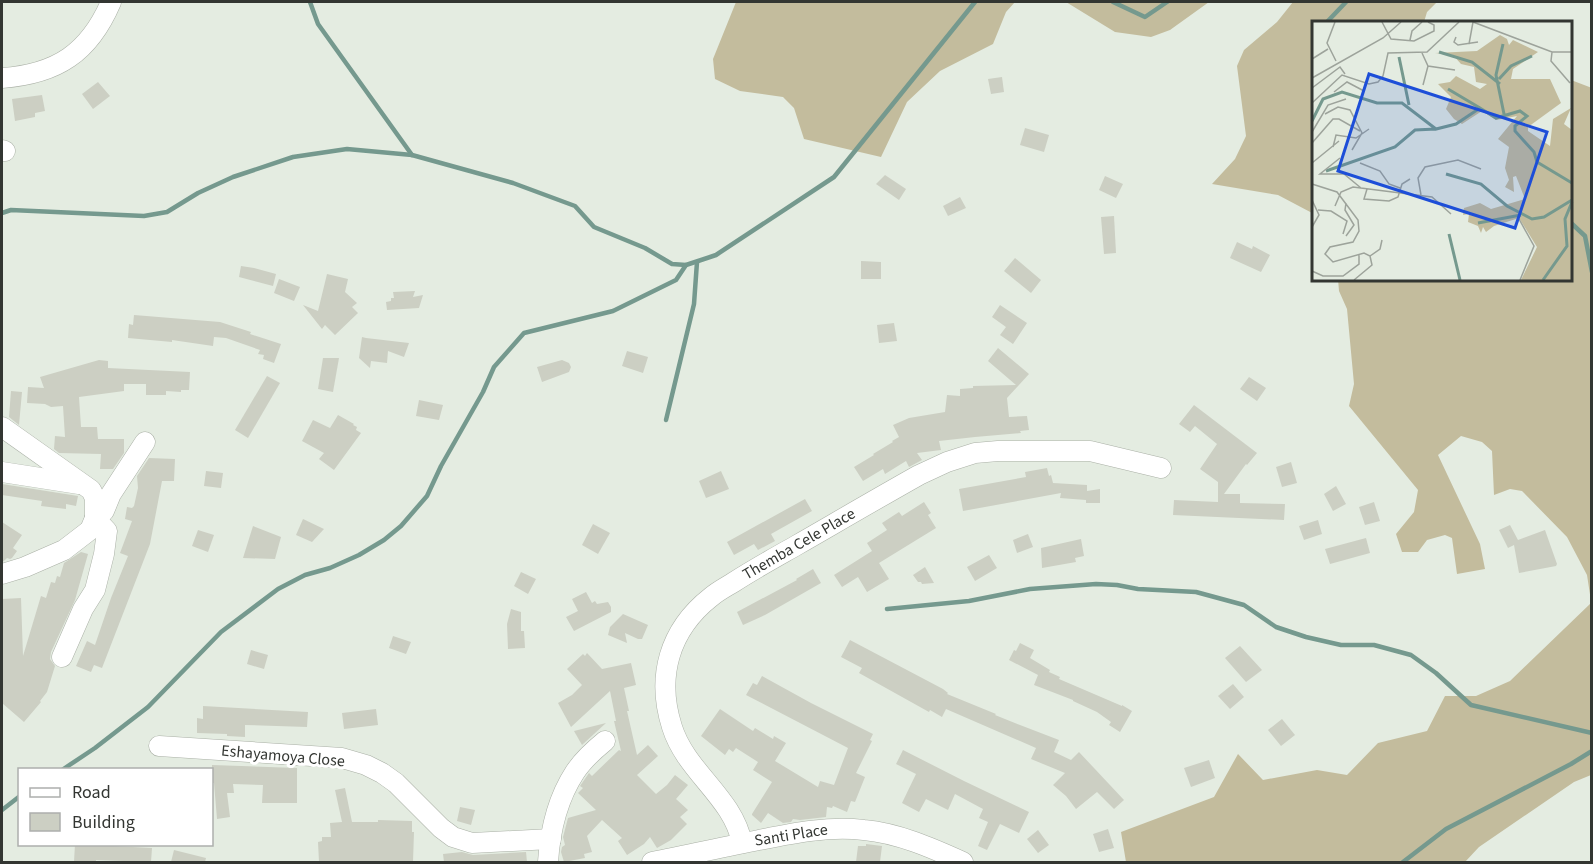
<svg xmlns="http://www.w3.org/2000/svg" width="1593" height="864" viewBox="0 0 1593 864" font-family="'Source Sans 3',sans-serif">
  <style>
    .forest { fill: #c3bc9d }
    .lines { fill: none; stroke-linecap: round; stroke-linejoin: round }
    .stream { stroke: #75998e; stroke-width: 4.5 }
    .building { fill: #cccfc3 }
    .minor-casing { stroke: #aab0a6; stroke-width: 21 }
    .minor { stroke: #fff; stroke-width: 20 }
    .labels { text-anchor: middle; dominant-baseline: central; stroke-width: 6; stroke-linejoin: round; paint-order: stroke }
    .street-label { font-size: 16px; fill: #333632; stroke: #fff }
    .inset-river { fill: none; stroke: #75998e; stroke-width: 3 }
    .inset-road { fill: none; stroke: #9da39b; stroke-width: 1.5 }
    .view { fill: #1d4ed8; fill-opacity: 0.15; stroke: #1d4ed8; stroke-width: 3 }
    .inset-edge { fill: none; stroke: #333632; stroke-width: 3 }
  </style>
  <rect width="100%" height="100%" fill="#e4ece1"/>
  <g class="forest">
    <path d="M736,2H1209L1170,30L1151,37L1115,32L1066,2H1015L1006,12L993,44L940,71L907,102L881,157L804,139L794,108L783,97L740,91L715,79L713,59Z"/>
    <path d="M1293,2H1437L1427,12L1424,22H1314V214L1278,195L1212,184L1235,159L1246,136L1237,66L1244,50L1277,22Z"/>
    <path d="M1571,80L1592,88L1591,601L1587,575L1567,537L1522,491L1510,489L1494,495L1492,451L1482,442L1461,436L1438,455L1480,544L1485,569L1457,574L1452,538L1445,535L1427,540L1418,552H1402L1396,534L1414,512L1418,490L1349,406L1354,384L1347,309L1339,291L1338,279H1570Z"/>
    <path d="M1591,603V775L1574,782L1479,847L1465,862H1126L1121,832L1214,797L1238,754L1263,780L1317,770L1347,775L1378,743L1427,731L1445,696H1476L1510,681Z"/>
  </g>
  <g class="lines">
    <g class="stream">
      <path d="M310,2L318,24L412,155"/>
      <path d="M1113,2L1145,17L1167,2"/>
      <path d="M1327,22L1346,2"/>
      <path d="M2,213L11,210L144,216L167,212L198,193L233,177L293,157L347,149L412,155L513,183L575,206L594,227L645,248L672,264L686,265L716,255L834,177L975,2"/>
      <path d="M1570,222L1585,236L1592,272"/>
      <path d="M666,420L694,304L697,262"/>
      <path d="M887,609L969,601L1030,589L1096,584L1117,585L1138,589L1196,592L1244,605L1276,627L1306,637L1341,645H1374L1411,655L1436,673L1471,705L1592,733"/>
      <path d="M62,770L95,748L148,707L221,632L278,589L305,575L330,568L359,555L384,540L401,526L427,496L441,466L483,392L494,367L524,333L613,311L676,280L686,265"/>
      <path d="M2,810L20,796"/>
      <path d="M1403,862L1446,829L1571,764L1592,751"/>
    </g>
  </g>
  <g class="building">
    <path d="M1002,77L1004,92L991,94L988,79Z"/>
    <path d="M98,82L110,96L93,109L82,94Z"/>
    <path d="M42,95L45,111L35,113V117L15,121L12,99Z"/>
    <path d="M1025,128L1049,135L1044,152L1020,145Z"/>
    <path d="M885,175L906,189L899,200L876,184Z"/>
    <path d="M1105,176L1123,184L1116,198L1099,190Z"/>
    <path d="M960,197L966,208L948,216L943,206Z"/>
    <path d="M1114,216L1116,253L1104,254L1101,217Z"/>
    <path d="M1237,242L1252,249L1253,246L1270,255L1261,272L1230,258Z"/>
    <path d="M1015,258L1041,280L1031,293L1004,271Z"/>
    <path d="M861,261L881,262V279H861Z"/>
    <path d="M241,266L254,268L276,274L273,286L239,277Z"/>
    <path d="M327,274L348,279L345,292L357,303L352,307L358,313L335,335L325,325L322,329L303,305L318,311Z"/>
    <path d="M279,279L300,287L294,301L274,293Z"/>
    <path d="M415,291L413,297L423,295L419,308L387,310L386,302L391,301V298H394L393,292Z"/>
    <path d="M1000,305L1027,323L1013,344L1000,335L1006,327L992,317Z"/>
    <path d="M134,315L220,322L251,332L250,334L281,344L274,363L263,359L264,355L258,354L260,350L226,338L214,337L213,346L172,340V342L128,338L129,324L133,325Z"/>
    <path d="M894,323L897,341L879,343L877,325Z"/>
    <path d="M362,337L366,338L409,343L404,357L388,351L387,363L371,361L370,368L359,358Z"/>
    <path d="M998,348L1029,374L1007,398L1009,417L1027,416L1029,430L1020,431L1021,433L975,437L939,441L941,450L917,453L922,460L909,467L906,461L885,474L883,469L863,481L854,467L874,455L873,454L893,442L892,441L899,437L893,425L909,418L945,412L947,395L960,396V389L973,388V386L1016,385L988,361Z"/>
    <path d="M627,351L648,357L643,373L622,366Z"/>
    <path d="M323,358H339L333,392L318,389Z"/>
    <path d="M99,360L108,361V368L190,372L189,390H181V392L166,391V395H146V384H124V391L79,397L81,427H97L98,439H124V453L113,469H100L101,454L59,453L54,449L55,436L65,437L63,406L51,407L45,404L27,403L28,387L44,388L40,377Z"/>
    <path d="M562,360L569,363L571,367L569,372L542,382L537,367Z"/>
    <path d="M267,376L280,383L248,438L235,430Z"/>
    <path d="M1249,377L1266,388L1257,401L1240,389Z"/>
    <path d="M11,391L22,392L19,425L9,417Z"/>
    <path d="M419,400L443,405L439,420L416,416Z"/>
    <path d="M1194,405L1257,453L1247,465L1246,464L1224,494H1240V503L1285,504L1284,520L1173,515L1174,500L1218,502V482L1200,469L1217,444L1195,426L1190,432L1179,424Z"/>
    <path d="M338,415L354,424L353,425L357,427L356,430L361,433L334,470L319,459L324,453L302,441L313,420L330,428Z"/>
    <path d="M149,458L175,459L174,481H162L150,544L102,668L94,665L91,672L76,666L87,641L95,645L111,598L128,556L120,553L132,521L125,519L127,507L132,508L134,506L138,488L137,476Z"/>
    <path d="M1291,462L1297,483L1282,487L1276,467Z"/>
    <path d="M1047,468L1049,476L1051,475L1053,483L1087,485V491L1100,489V503H1086V498V500L1060,498L1061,493L963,511L959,489L1026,477L1025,472Z"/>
    <path d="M206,471L223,473L221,488L204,486Z"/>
    <path d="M721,471L729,489L706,498L699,481Z"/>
    <path d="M2,484L78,496L76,506L66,504V509L41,506L42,501L2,495Z"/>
    <path d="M1336,486L1346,504L1333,511L1324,494Z"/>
    <path d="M805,499L812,511L771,534L775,541L758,550L754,544L734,555L727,542Z"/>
    <path d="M924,502L931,513L928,515L936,528L879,563L889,579L867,592L858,577L842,587L834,575L872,551L867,543L887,530L882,523L899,512L902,516Z"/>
    <path d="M1374,502L1380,521L1365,525L1359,507Z"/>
    <path d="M303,519L324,529L312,542L296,535Z"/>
    <path d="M1318,520L1322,534L1304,540L1299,526Z"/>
    <path d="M2,522L22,535L13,548L17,551L12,558L10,559L7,558L5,560L2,562Z"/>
    <path d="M593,524L610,533L598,554L582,545Z"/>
    <path d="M1510,525L1518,540L1545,530L1557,564L1556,566L1519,573L1514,545L1508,548L1499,530Z"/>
    <path d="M253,526L281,537L275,559L243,558Z"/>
    <path d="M198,530L214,535L208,552L192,546Z"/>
    <path d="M1028,534L1033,547L1017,553L1013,540Z"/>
    <path d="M1366,538L1370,553L1330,564L1325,549Z"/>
    <path d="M1081,539L1084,556L1075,558L1076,562L1042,568L1041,548Z"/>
    <path d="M81,552L88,554L75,600L51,652L50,659L55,666L47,692L40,701L41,702L24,722L2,703V599L21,598L23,656L41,596L46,598L51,582L55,583L57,576L60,577L64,563Z"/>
    <path d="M989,555L997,568L975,581L967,567Z"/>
    <path d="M925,567L934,583L922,584L921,582H918L913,575Z"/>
    <path d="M813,569L821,583L765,615L743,625L737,612L797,580L796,579Z"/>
    <path d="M521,572L536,579L528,594L514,586Z"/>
    <path d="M586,592L592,603L595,601L597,604L608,602L611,607V612L574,631L566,617L578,611L572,599Z"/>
    <path d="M511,609L521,612V631H524L525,648L508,649L507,624Z"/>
    <path d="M623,614L648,625L642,639H638L625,633L627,643L608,635L610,627Z"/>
    <path d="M393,636L411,642L406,654L389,648Z"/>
    <path d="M850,640L943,689L948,693L947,694L996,714L995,715L1020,725L1059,740L1054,752L1071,760L1079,752L1124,800L1114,809L1097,792L1076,809L1066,796L1053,785L1065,773L1031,759L1036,748L946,709L942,717L930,710L929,712L859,673L862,668L841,657Z"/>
    <path d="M1020,643L1034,650L1030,658L1050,670L1049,672L1060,677L1059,679L1122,706V705L1132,711L1120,732L1109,725L1111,722L1097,712L1073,701V700L1034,685L1038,675L1009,660L1014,650L1016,651Z"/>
    <path d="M1240,646L1262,670L1246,682L1225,658Z"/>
    <path d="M251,650L268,655L264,669L247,664Z"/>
    <path d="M587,653L602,669L631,663L636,685L624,688L629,711H627L637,755L648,745L658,756L637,775L656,794L667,785L675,775L688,785L676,799L688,810L680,817L687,824L671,840L657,848L650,837L644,844L627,855L618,841L622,838L602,820L587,836L592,852L584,854L585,858L564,862L561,852L562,847L565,845L563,837L568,818L596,810L578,793L583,788L580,786L589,773L592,776L619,750L621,751L614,721H616L610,691L571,727L558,703L572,695L582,685L567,669L583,654L585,656Z"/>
    <path d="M762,676L811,703L873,734L870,740L872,741L856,773L865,777L855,802L851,801L847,812L833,806L832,808L827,807L826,817L800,820L793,819L791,822L783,823L768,813L761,823L752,815V814L772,782L753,770L758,762L736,748L733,752L729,749L725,755L701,736L720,709L753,731L755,728L773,739L774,736L786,743L775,761L818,787L820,781L834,785L848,748L746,695L753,683L757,685Z"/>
    <path d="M1233,684L1244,697L1230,709L1218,696Z"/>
    <path d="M203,706L308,712L307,727L245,725V737L227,736V734L197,733V718L203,719Z"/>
    <path d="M376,709L378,725L344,729L342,713Z"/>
    <path d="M1282,719L1295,735L1281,746L1268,730Z"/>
    <path d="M606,723L582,745L574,731Z"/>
    <path d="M903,750L964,781L1029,812L1019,833L1000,824L987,850L978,846L988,822L979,818L983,809L955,794L948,810L926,799L919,812L902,803L916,774L896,764Z"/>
    <path d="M1209,760L1215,778L1191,787L1184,768Z"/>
    <path d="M212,765L297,768V803H262L263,785L233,784L234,793H227L230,817L217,819L214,783H212Z"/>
    <path d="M345,788L352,822H378V820L412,821V832H414L413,862H319L318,842L322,841V837H331L330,823L342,822L335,790Z"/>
    <path d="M460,807L475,810L471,825L457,821Z"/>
    <path d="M1108,829L1114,848L1099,852L1093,834Z"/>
    <path d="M1038,830L1049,845L1038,853L1027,839Z"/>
    <path d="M75,844L152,848L151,862L96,860V862H74Z"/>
    <path d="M866,844L882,846L880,862H856L858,846H866Z"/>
    <path d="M174,850L206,858L205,862H171Z"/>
    <path d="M462,852L473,855L526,852L527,862H444L443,854Z"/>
  </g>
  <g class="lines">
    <g class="minor-casing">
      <g id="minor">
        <path d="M2,78C57,74 89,53 111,2"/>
        <path d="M2,150L5,151"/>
        <path d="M2,427L91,490L95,498V518"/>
        <path d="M2,472L79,484"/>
        <path d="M2,574L25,567L64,550L90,530L95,518L104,511L111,494L145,442"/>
        <path d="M62,657L83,609L95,590L104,554L107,531L95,518"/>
        <path d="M159,746L342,758L366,765L382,773L396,783L441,828L453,837L472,843L551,839"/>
        <path d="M742,843C733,797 686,772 672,727C656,677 669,630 711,597C718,591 726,587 734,582C754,569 776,557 797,545C837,522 878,498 919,475L947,462L975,453L998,451H1090L1161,468"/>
        <path d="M548,862C550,831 558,798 575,772C583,760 594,750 605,741"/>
        <path d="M652,862C688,855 723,847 759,840C794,833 828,826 864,830C898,833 932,848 963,862"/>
      </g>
    </g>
    <use href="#minor" class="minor"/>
  </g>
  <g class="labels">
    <g class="street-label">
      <text transform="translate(799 544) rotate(-30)">Themba Cele Place</text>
      <text transform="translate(283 756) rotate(5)">Eshayamoya Close</text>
      <text transform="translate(791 835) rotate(-9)">Santi Place</text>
    </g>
  </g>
  <g transform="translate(1312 21)">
    <rect width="260" height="260" fill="#e4ece1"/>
    <path d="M188,14L195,18L197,24L201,19L226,31L201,48L199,58H238L249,82L216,106V110L238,125L241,98L259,87L252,103L260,109L259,259H209L225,226L207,197L182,205L174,211L171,206L169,212L166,205L156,201L157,193L151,194L152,187L168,182L179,188L213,178L204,155L201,156L202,171L193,166L197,159L193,147L197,126L186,118L205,95L184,99L170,90L150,103L142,98L134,88L139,76L126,63L138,61L144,55L168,68L175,63L164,61L162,46L149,43L141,34L123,32L165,30Z" fill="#c3bc9d"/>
    <path class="inset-river" d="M191,23L184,54L192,93M127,31L160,41L188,63M87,36L97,84M187,58L199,45L220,35M136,68L168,87M0,100L11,78L30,71L65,82H90L124,108L144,103L168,87L184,97L208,90L215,95L203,105V110L222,131L225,141L260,162M14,150L83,126L103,109L124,108M134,153L169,163L195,185L220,198L232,196L260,179M166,202L209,194M137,213L148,259M231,259L255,225L253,198L260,181"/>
    <path class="inset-road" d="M23,1L15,22L24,40M70,1L79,18L102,20L122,10V4L116,1M161,1L240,31H260M144,16L142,21L146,24L166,21M98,19L100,10L110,1M157,23L161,1M240,31L239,40L258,62M110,32L116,45L143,49M0,38L16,28M0,57L71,17L89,1M111,64L116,45M0,67L28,46L33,53M22,71L35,61L52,70M0,82L30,54L57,63L66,61L71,55L76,32L115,31L147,1M13,93L26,86L38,89L50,112L40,129M0,111L16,84L34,78M0,122L21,98H27L48,110M21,126L24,114L44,117L57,108M28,137L8,153H32L49,167M0,142L27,120M48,142L68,150L77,163L88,167M0,163L25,171L46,199L47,210L41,221L18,226L13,233L21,241L52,232L58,235L60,244L42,259M55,168L52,178L77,180L86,176L90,163L98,158M109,174L106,157L113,146L146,139L169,148M0,179L7,194L0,206M23,185L29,171L41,166L120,176L139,193M6,189L19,190L35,200L31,213M207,198L222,225L208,259M34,215L42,204L33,189L34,182M58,235L68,228L70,219M0,250L11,255H31L47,243V234"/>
    <path class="view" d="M57,53L235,111L203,207L26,150Z"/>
    <rect width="260" height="260" class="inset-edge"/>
  </g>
  <rect width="1593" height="864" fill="none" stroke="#333632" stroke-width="6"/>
  <rect x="18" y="768" width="195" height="78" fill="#ffffff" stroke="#adafad" stroke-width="1.5"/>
  <rect x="30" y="788" width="30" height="9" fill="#ffffff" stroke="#adafad" stroke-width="1.5"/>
  <text x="72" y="798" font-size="18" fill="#333632">Road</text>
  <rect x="30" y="813" width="30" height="18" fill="#cccfc3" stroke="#adafad" stroke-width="1.5"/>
  <text x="72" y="828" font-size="18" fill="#333632">Building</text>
</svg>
